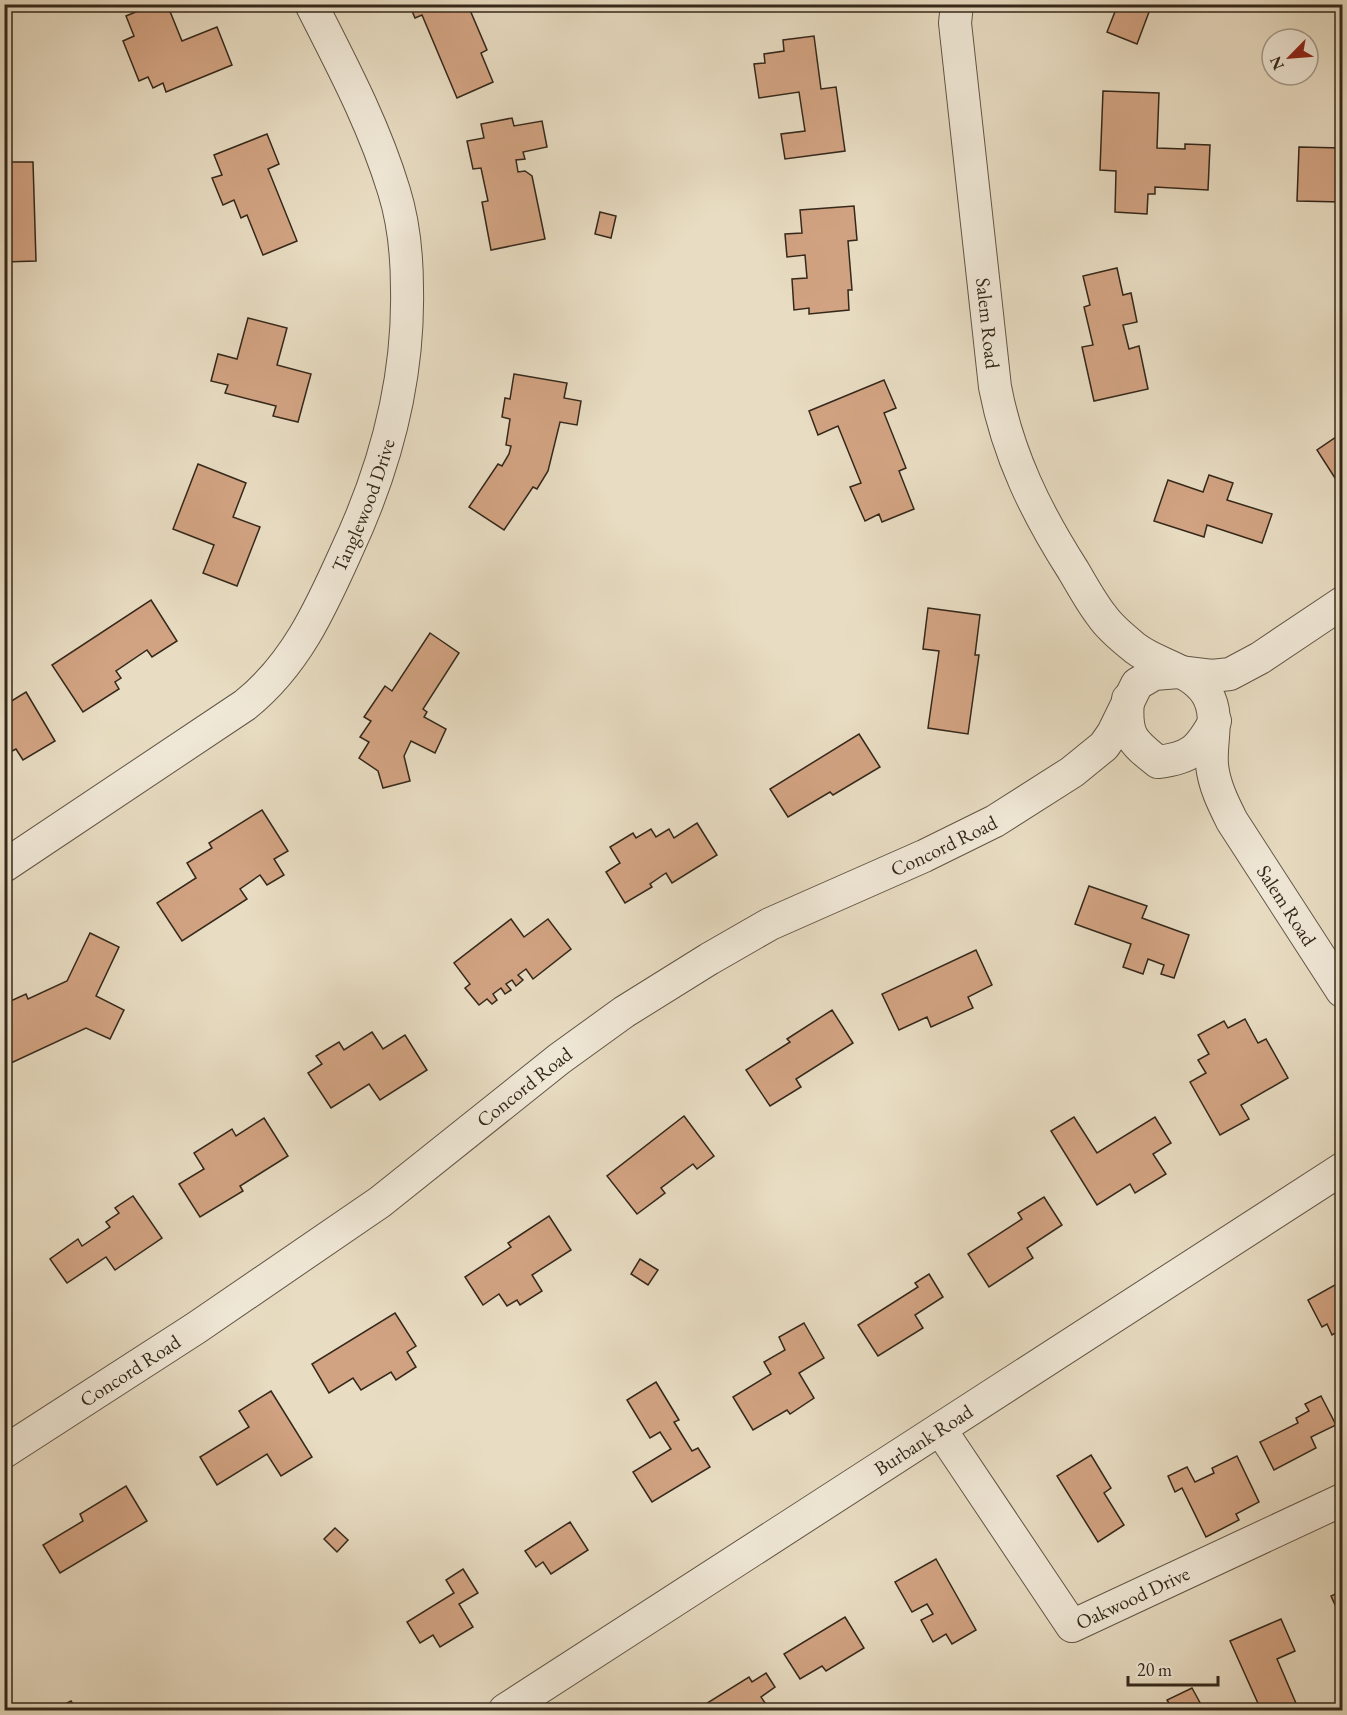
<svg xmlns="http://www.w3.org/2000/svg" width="1347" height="1715" viewBox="0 0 1347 1715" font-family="'EB Garamond',serif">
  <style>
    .building { fill: #d2a382; stroke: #34281b; stroke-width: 1.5 }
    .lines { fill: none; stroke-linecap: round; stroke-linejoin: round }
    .street-casing { stroke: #615545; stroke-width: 34 }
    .street { stroke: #f0e8d7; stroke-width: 32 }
    .labels { text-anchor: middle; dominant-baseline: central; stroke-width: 5; stroke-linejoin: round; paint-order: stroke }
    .street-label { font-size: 20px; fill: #34281b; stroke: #f0e8d7 }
  </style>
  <rect width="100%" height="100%" fill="#e8dcc2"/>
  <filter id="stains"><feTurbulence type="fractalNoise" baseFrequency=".00333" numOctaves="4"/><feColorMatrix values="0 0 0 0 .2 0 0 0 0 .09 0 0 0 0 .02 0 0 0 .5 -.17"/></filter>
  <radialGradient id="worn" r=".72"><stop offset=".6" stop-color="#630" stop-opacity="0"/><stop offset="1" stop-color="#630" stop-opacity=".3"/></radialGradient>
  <g class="building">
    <path d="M155,4H167L182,41L217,27L232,65L166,92L163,83L153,88L148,77L139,81L123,41L134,36L126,16Z"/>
    <path d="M409,4H481L470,10L487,50L481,53L493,82L457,98L422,15L415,18Z"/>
    <path d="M1118,4H1152L1137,44L1107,32Z"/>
    <path d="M814,36L821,89L836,87L845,151L785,159L781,134L805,131L799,92L759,98L754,64L765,63L764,54L784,51L783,40Z"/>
    <path d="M1103,91L1159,93L1157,148L1185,149V144L1210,145L1208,190L1155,187V194H1148L1147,214L1115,212L1116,171L1100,170Z"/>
    <path d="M512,118L514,126L542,121L547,147L523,152L525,159L516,160L518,172L525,171L532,176L545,239L491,250L482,202L488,201L481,168L473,169L467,141L484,138L481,124Z"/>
    <path d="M267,134L279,164L268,169L297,241L263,255L247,215L241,218L234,200L223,205L212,178L222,175L214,155Z"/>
    <path d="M1299,147L1342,148V202L1297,201Z"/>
    <path d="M4,162H33L36,261L4,262Z"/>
    <path d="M854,206L857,240L848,241L852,290H848L849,310L809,314V308L794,310L792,279L807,278L805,255L787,257L785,234L802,233L800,210Z"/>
    <path d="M600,212L616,216L611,238L595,234Z"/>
    <path d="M1117,268L1123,295L1131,293L1137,322L1123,325L1129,349L1139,346L1148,389L1094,401L1082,347L1093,345L1084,307L1090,305L1083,276Z"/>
    <path d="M248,318L287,328L277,365L311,374L298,422L273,416L276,406L225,393L228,385L211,381L218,354L237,359Z"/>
    <path d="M514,374L567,383L564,398L581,401L577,425L560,422L548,471L537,489L533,487L504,530L469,507L498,464L502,466L509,454L511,446L506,445L510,419L502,417L505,398L510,399Z"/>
    <path d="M884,380L896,408L884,413L906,468L899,471L914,509L882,522L879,514L865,521L850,487L861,483L838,426L818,435L809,411Z"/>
    <path d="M1342,433V489L1317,450Z"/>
    <path d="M198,464L246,483L233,517L260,527L237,586L203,573L214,545L173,529Z"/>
    <path d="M1209,475L1233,483L1227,500L1272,514L1262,543L1207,525L1204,537L1154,521L1168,480L1203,492Z"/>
    <path d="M151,600L177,641L152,657L147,650L116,671L121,678L115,682L119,689L83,712L52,665Z"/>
    <path d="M928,608L980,615L975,655H979L968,734L928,728L939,651L923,649Z"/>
    <path d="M430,633L459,653L423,709L427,712L424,717L446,729L435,753L411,741L404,756L410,781L383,788L378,771L359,758L369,742L360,737L371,721L364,717L385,686L392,691Z"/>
    <path d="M26,692L55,741L23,760L16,749L4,755V693L10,702Z"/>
    <path d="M859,734L880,767L833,795L830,792L788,817L770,789Z"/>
    <path d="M262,810L288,851L274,859L284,875L267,885L260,875L240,889L247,899L182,941L157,903L196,878L187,863L212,848L209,843Z"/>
    <path d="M697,823L717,855L672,883L666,873L650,884L652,887L625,903L606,872L620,863L610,847L633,833L636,838L651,829L656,837L669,829L674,838Z"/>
    <path d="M1089,886L1147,906L1142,918L1189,935L1174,978L1161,974L1164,965L1148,959L1143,974L1123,967L1131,944L1075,924Z"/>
    <path d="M511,919L524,937L548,919L571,949L533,979L526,969L518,975L523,980L516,986L512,980L506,984L511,990L505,994L501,988L493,994L497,1000L492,1004L487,999L479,1005L465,988L470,984L454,963Z"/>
    <path d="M90,933L119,947L96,996L124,1010L110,1039L86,1028L11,1063L4,1048V1004L26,994L28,999L67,981Z"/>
    <path d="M976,950L992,985L968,997L973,1008L931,1027L927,1017L899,1030L882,994Z"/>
    <path d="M832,1010L853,1043L796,1079L801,1087L770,1106L746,1070L790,1042L787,1039Z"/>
    <path d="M1245,1019L1258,1043L1266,1039L1288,1078L1241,1105L1249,1119L1220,1135L1190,1082L1206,1073L1198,1060L1209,1054L1198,1035L1224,1021L1228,1028Z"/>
    <path d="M372,1032L383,1049L405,1035L427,1070L380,1100L369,1084L331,1108L308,1073L322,1064L316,1056L339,1042L344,1050Z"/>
    <path d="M684,1116L714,1156L697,1169L693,1164L661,1188L665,1193L637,1214L607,1176Z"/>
    <path d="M1074,1117L1097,1153L1155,1117L1171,1143L1153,1154L1166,1174L1135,1193L1130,1184L1097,1205L1051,1131Z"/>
    <path d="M264,1118L288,1156L240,1186L243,1191L200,1217L179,1184L204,1169L194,1153L232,1129L236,1136Z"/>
    <path d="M133,1196L162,1238L115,1270L106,1257L67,1283L50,1259L78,1239L82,1246L110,1227L106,1222L119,1213L115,1208Z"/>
    <path d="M1044,1197L1062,1225L1027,1248L1033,1258L989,1287L968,1254L1022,1219L1018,1213Z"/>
    <path d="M549,1216L571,1250L532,1275L542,1291L520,1305L517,1300L507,1306L499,1294L483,1305L465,1277L511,1247L508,1243Z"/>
    <path d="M640,1259L658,1270L648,1285L631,1274Z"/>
    <path d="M929,1274L943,1297L915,1315L923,1328L878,1356L858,1325L918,1287L915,1283Z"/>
    <path d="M1342,1281V1329L1332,1335L1327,1324L1322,1327L1308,1300Z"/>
    <path d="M395,1313L416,1346L407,1352L416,1367L396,1380L391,1372L361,1390L353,1378L329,1393L312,1364Z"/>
    <path d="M804,1323L824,1358L799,1373L814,1398L790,1414L787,1410L753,1430L733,1397L771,1374L764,1362L785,1350L779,1337Z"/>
    <path d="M656,1382L679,1420L674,1422L692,1451L698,1448L710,1467L652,1502L633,1472L671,1449L660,1432L650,1438L627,1400Z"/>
    <path d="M271,1391L312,1457L281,1476L267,1454L217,1485L200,1457L249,1427L239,1411Z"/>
    <path d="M1321,1396L1336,1425L1311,1437L1316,1448L1274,1470L1260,1442L1298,1423L1296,1418L1309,1411L1305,1404Z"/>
    <path d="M1091,1455L1111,1488L1104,1493L1124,1525L1098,1542L1057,1476Z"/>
    <path d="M1237,1456L1259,1502L1236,1514L1239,1520L1206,1537L1182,1488L1175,1492L1168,1476L1187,1467L1195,1482L1214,1473L1212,1468Z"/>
    <path d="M126,1486L147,1521L60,1573L43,1545L83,1521L80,1514Z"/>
    <path d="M570,1522L588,1550L551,1574L543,1562L536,1567L525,1551Z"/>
    <path d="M335,1528L348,1540L337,1552L324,1539Z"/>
    <path d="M936,1559L976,1630L952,1644L946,1634L933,1642L921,1620L933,1614L927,1604L912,1612L895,1582Z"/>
    <path d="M463,1569L478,1593L459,1604L473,1627L440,1647L433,1635L420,1643L407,1622L454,1593L446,1580Z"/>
    <path d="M1342,1591V1620L1331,1596Z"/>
    <path d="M845,1617L864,1648L826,1671L822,1666L800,1679L784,1654Z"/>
    <path d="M1281,1619L1295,1651L1277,1659L1298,1708L1292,1710H1261L1230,1641Z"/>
    <path d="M766,1673L775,1687L761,1697L770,1710H696L749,1677L752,1682Z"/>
    <path d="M1192,1688L1204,1710H1173L1167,1700Z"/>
    <path d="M71,1701L77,1710H58L57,1708Z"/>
  </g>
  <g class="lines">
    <g class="street-casing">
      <g id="street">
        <path id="s1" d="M957,4L955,23L995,387C1008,455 1036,512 1073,570C1082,585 1091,602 1102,616C1110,628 1124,639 1135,648C1156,665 1192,669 1207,694C1220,715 1210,741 1212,765C1214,785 1223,803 1232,821L1342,991"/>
        <path d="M1128,699C1125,735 1131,741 1158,762C1191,758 1199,750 1215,721"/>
        <path id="s2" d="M4,866L245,705C295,665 320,610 346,552C385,469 409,382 407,289C407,256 404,223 394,191C374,125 342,65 311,4"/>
        <path id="s3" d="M940,1429L1072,1626L1342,1500"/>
        <path id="s4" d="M4,1452L196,1328L380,1202L559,1059L624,1012L709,959L770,924L924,856L995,821L1072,772L1104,746L1113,733L1137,684L1154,674L1179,672L1212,676L1230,674L1260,658L1342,603"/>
        <path id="s5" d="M505,1710L1342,1169"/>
      </g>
    </g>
    <use href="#street" class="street"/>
  </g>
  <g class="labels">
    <g class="street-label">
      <text stroke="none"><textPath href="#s1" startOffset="321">Salem Road</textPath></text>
      <text stroke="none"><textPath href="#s2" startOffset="525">Tanglewood Drive</textPath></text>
      <text stroke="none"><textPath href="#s4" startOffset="1122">Concord Road</textPath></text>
      <text stroke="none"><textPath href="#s1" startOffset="1005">Salem Road</textPath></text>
      <text stroke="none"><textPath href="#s4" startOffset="636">Concord Road</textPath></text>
      <text stroke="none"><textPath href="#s4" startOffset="150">Concord Road</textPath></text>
      <text stroke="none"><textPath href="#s5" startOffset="498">Burbank Road</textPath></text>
      <text stroke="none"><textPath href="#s3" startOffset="304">Oakwood Drive</textPath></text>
    </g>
  </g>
  <rect width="1347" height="1715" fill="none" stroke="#e8dcc2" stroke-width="24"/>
  <rect x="6" y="6" width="1335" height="1703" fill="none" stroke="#34281b" stroke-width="3"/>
  <rect x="12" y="12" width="1323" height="1691" fill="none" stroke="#34281b" stroke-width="1.5"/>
  <g transform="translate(1290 57) rotate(245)"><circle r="28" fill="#f0e8d7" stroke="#a59b8c" stroke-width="1.5"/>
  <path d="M0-4.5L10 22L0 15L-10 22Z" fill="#8f2418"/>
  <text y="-9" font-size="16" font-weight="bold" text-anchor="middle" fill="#34281b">N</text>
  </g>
  <path d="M1128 1676v9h90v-9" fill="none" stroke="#34281b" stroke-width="3"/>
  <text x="1137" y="1676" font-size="18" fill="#34281b" stroke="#f0e8d7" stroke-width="4.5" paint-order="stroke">20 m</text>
  <rect width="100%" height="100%" filter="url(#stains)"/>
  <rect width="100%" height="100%" fill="url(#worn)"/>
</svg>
